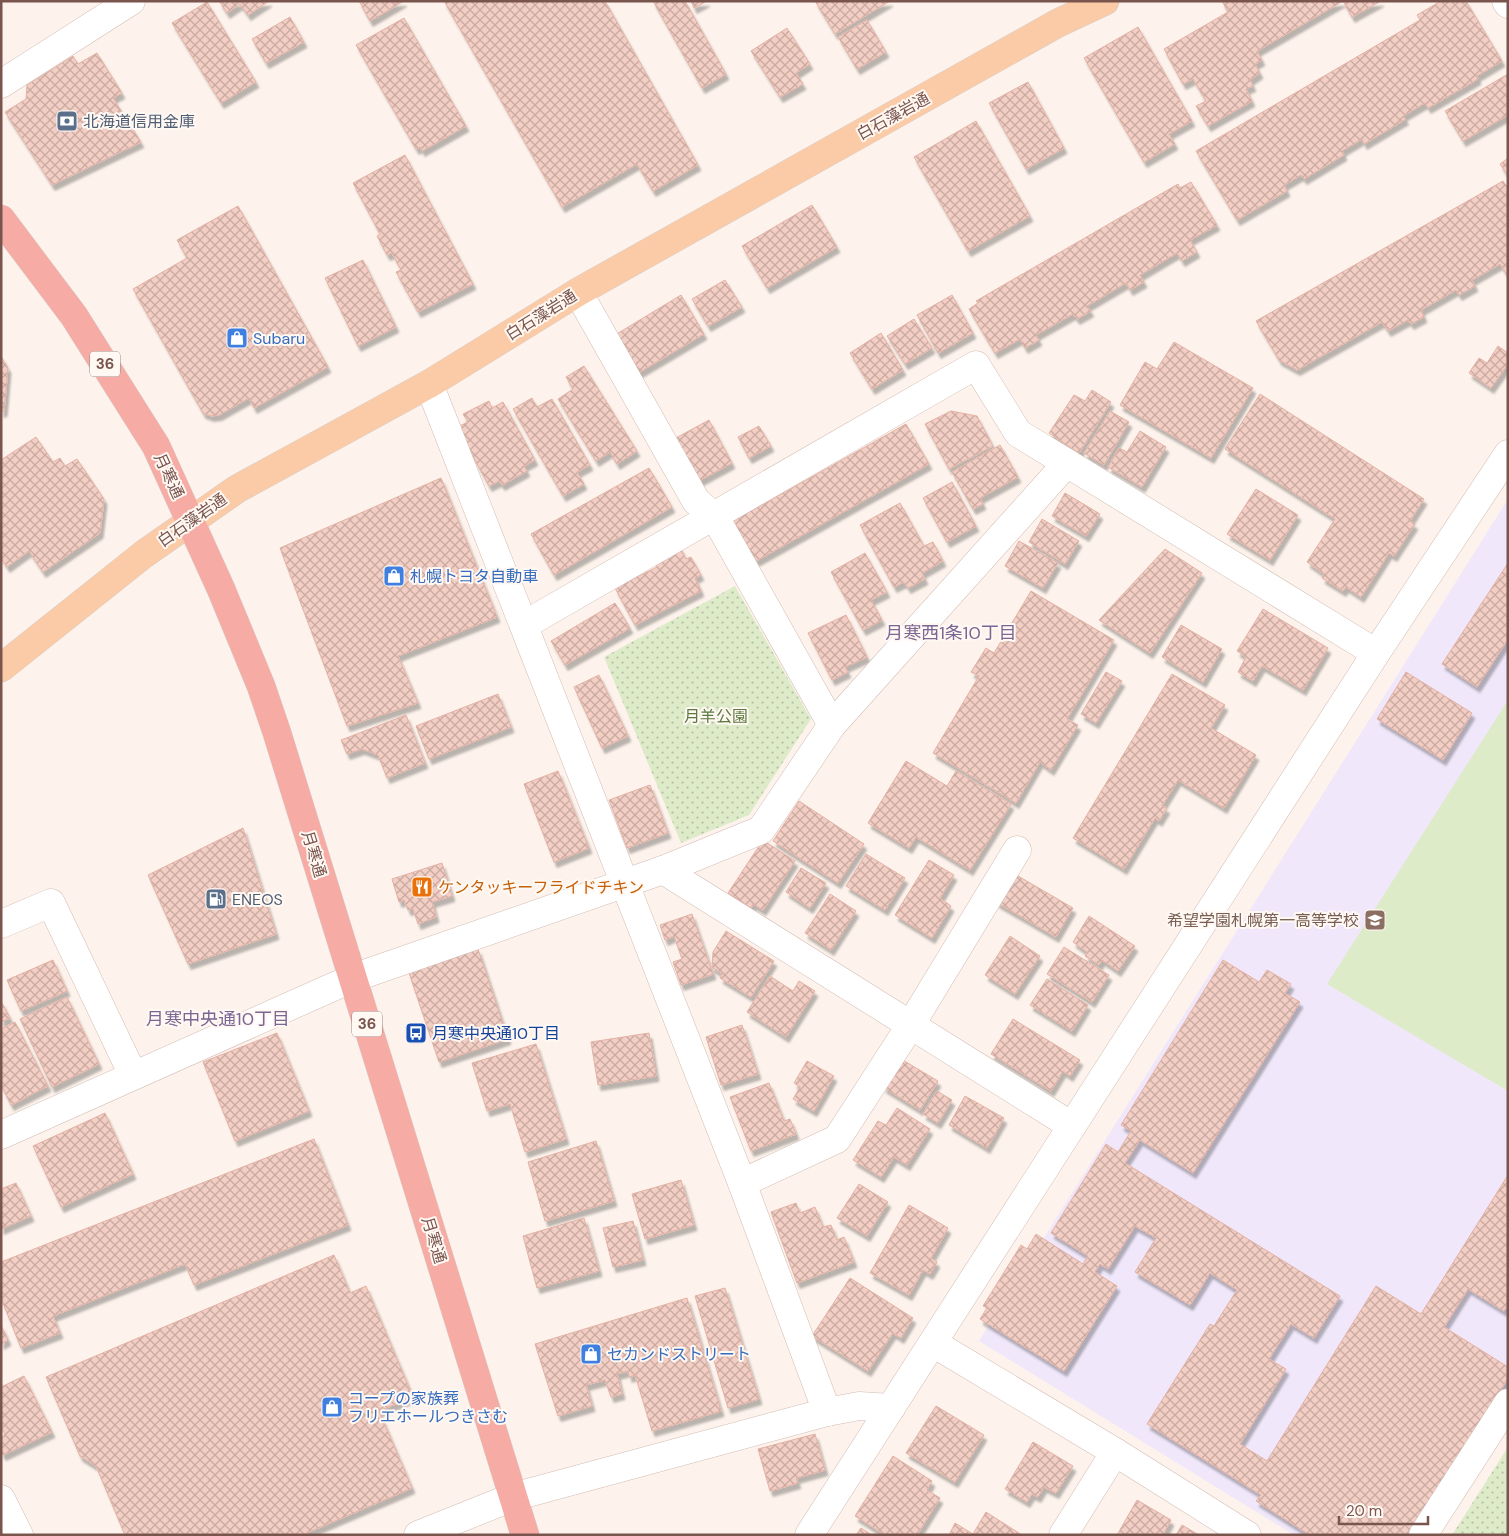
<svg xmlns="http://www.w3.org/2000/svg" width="1509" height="1536" viewBox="0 0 1509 1536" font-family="'DM Sans','Noto Sans JP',sans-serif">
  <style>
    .education { fill: #f0e8fa }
    .green { fill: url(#green-dots) }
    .pitch { fill: #ddebc9 }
    .building { fill: url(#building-cross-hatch); stroke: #e5b1a4; filter: url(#shadow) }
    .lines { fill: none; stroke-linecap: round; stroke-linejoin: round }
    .minor-casing { stroke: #d2bcb3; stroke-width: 29 }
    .major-casing { stroke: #d9cfcd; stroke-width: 29 }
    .highway-casing { stroke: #d9cfcd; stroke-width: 29 }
    .minor { stroke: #fff; stroke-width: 28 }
    .major { stroke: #facba6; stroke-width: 28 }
    .highway { stroke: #f6aba4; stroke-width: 28 }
    .labels { text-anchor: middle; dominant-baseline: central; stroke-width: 4; stroke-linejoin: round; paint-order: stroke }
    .shield { fill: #fff8f3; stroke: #a18680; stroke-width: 1 }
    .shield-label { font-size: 15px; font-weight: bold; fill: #79554e }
    .street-label { font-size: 16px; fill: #79554e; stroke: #fff8f3 }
    .service-label { font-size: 16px; fill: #4e5e75; stroke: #fff8f3; text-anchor: start }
    .shop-label { font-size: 16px; fill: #366cbe; stroke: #fff8f3; text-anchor: start }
    .park-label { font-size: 16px; fill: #5c7942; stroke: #fff8f3 }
    .food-label { font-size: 16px; fill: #c56008; stroke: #fff8f3; text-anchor: start }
    .education-label { font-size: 16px; fill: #785e54; stroke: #fff8f3; text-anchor: end }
    .transit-label { font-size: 16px; fill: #164399; stroke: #fff8f3; text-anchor: start }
    .neighbourhood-label { font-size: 18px; fill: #7c6694; stroke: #fff8f3 }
  </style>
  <defs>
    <pattern id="green-dots" width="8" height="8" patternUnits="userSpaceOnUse" patternTransform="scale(1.25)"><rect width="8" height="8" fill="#ddebc9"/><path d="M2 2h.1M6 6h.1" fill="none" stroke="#b8c1a5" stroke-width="1.8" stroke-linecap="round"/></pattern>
    <pattern id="building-cross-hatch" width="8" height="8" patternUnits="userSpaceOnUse" patternTransform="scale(1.25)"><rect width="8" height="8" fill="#f2cec4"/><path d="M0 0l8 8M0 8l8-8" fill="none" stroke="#c9aaa1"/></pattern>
    <filter id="shadow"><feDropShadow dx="3" dy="5.5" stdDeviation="1" flood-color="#0004"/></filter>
  </defs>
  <rect width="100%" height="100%" fill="#fdf3ec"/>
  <path class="education" d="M1508,499V1387L1414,1535H1294L979,1341Z"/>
  <g class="green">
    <path d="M735,586L811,719L749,815L681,843L604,657Z"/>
    <path d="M1508,1447V1535H1452Z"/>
  </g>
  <path class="pitch" d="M1508,700V1091L1327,984Z"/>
  <g class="building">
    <path d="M219,1H269L248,15L240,4L227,13Z"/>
    <path d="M359,1H404L370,21Z"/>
    <path d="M444,1H605L698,165L653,191L637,164L562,207Z"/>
    <path d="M653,1H685L726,74L702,88Z"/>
    <path d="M691,1H707L694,8Z"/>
    <path d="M815,1H890L835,34Z"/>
    <path d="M1222,1H1343L1257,51L1262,60L1255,64L1260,73L1250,80L1253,86L1246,89L1252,101L1208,126L1196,106L1206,101L1193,79L1183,84L1164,49L1228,12Z"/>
    <path d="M1343,1H1381L1352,17Z"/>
    <path d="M1441,1H1466L1502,61L1477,76L1478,79L1428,108L1425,103L1403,116L1406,119L1364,144L1362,139L1342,151L1344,155L1304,179L1301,175L1284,185L1287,191L1237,220L1196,151L1420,20L1417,15Z"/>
    <path d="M207,2L256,82L221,103L172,23Z"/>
    <path d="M290,17L304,42L266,63L252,39Z"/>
    <path d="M404,18L466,126L422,151L420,147L416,149L356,45Z"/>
    <path d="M867,20L886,52L857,69L838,37Z"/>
    <path d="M1138,27L1192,121L1169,134L1175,144L1144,162L1084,58Z"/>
    <path d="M787,28L810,64L796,73L803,84L780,97L751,51Z"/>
    <path d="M97,53L122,93L113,98L141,142L52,185L5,112L26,99L27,85L73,56L78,64Z"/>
    <path d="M1508,74V115L1463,141L1445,111Z"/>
    <path d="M1028,82L1064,148L1026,169L989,103Z"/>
    <path d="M976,121L1030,216L968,251L914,157Z"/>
    <path d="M405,155L473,284L418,312L396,272L401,270L392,253L387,255L377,236L380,234L353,183Z"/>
    <path d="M1508,158V176L1500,164Z"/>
    <path d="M1503,181L1508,188V277L1500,264L1472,280L1475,286L1459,295L1456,290L1421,310L1424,317L1411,324L1408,320L1388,331L1382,322L1297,370L1279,360L1256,321Z"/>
    <path d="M1191,182L1217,225L1190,240L1197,252L1182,261L1177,253L1140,275L1144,282L1130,290L1126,283L1087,306L1091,311L1077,319L1073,314L1036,335L1039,340L1025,348L1020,339L995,353L969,309L978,303L976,301L1178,184L1180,188Z"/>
    <path d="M812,205L837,247L767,288L742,246Z"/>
    <path d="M238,206L328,367L254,408L249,398L219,415L211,416L203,413L133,289L187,258L177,240Z"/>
    <path d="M363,260L396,327L358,346L325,278Z"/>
    <path d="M725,280L742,307L708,326L692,299Z"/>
    <path d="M681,295L704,334L638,373L615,335Z"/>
    <path d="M952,295L973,333L938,353L917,315Z"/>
    <path d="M914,319L932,348L905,364L887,336Z"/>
    <path d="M881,333L903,370L872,389L850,353Z"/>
    <path d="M1174,342L1253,388L1211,458L1120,405L1145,362L1157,369Z"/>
    <path d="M1498,346L1508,353V364L1491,388L1469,373L1479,358L1487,363Z"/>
    <path d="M1,356L8,368L4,411L1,412Z"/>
    <path d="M584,366L637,451L617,464L610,452L596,461L558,399L573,389L566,377Z"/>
    <path d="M1092,390L1111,402L1079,453L1049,433L1074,395L1085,401Z"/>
    <path d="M1260,394L1424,499L1410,521L1415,524L1394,556L1389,553L1361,597L1346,587L1343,591L1322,578L1324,574L1307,562L1335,519L1225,449Z"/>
    <path d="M532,398L537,407L552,399L590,465L577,472L584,484L563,496L513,409Z"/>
    <path d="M489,401L492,408L503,402L535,460L524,466L527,471L502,485L499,481L489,486L457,427L468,422L463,414Z"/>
    <path d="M951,411L977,416L993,446L949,469L925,424Z"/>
    <path d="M1110,411L1129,422L1104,465L1084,453Z"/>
    <path d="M709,420L732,463L697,482L674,439Z"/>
    <path d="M906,424L929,464L756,561L733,521Z"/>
    <path d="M759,426L771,446L749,458L738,437Z"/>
    <path d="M1140,431L1166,447L1142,487L1108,467L1119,448L1127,452Z"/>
    <path d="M36,437L53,462L60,458L65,466L77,459L104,499L100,533L43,572L29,551L7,567L1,558V460Z"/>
    <path d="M1000,445L1018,477L980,498L983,504L973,509L952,472Z"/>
    <path d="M649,468L672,507L554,575L531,534Z"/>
    <path d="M441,478L497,617L398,656L418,703L347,726L280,548Z"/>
    <path d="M952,482L976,526L947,542L923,498Z"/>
    <path d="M1256,489L1298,515L1270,560L1227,534Z"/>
    <path d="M1065,493L1100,514L1086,536L1052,516Z"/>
    <path d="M900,503L924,546L933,542L943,561L922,573L925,579L908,588L904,582L894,587L860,525Z"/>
    <path d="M1042,519L1079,541L1065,564L1029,542Z"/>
    <path d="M1019,541L1058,563L1043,588L1005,566Z"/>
    <path d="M680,547L686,559L691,557L701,575L695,578L701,591L635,625L615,588L657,567L654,561Z"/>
    <path d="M1165,549L1202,573L1150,653L1099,620Z"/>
    <path d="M865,553L887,592L871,600L882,620L863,630L831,572Z"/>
    <path d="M1508,563V639L1477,687L1442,664Z"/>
    <path d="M1031,591L1114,640L1067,719L1078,725L1051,770L1040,762L1016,803L933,753L979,676L971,672L986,648L994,653Z"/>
    <path d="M615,603L630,628L565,665L551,641Z"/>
    <path d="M1263,609L1328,648L1303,690L1262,666L1253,681L1238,672L1246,657L1237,651Z"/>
    <path d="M846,615L867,657L845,667L848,672L832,680L808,633Z"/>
    <path d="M1181,625L1222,649L1203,682L1162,657Z"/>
    <path d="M1106,672L1122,681L1096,723L1081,714Z"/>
    <path d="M1406,672L1472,713L1443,760L1377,719Z"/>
    <path d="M1172,674L1225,705L1211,728L1256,755L1224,808L1178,780L1162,806L1167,808L1159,821L1155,818L1124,869L1073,838Z"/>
    <path d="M599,675L628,736L602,748L574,687Z"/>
    <path d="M498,694L511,727L429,759L416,726Z"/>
    <path d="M406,715L425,763L387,778L378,755L362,749L347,754L341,740Z"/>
    <path d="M906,761L947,786L956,771L1011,804L970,870L916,837L909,848L868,823Z"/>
    <path d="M558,771L589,848L554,862L524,784Z"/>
    <path d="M650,785L668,833L627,848L609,800Z"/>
    <path d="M799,801L864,844L838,883L773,841Z"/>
    <path d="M243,828L276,934L188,964L148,875Z"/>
    <path d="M763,840L795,861L763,910L753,904L751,908L728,893Z"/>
    <path d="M866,854L905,878L885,910L846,886Z"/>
    <path d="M929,860L954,875L940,898L951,906L932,938L895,915Z"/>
    <path d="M442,863L452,896L432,902L436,917L418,924L413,909L408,910L404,900L399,902L392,879Z"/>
    <path d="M801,868L826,883L810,908L786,892Z"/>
    <path d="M1013,873L1073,908L1056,937L996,902Z"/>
    <path d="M830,894L856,911L831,950L805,933Z"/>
    <path d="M692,914L713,974L681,985L673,962L682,959L674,936L665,940L660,925Z"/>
    <path d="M1089,916L1135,946L1118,971L1102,960L1099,965L1085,956L1087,952L1073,942Z"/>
    <path d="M726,931L774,961L751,997L720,978L722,974L712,967L713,952Z"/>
    <path d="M1010,936L1040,956L1015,994L985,975Z"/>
    <path d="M1064,947L1109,975L1092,1002L1047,974Z"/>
    <path d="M478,949L508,1039L439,1062L409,973Z"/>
    <path d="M53,960L67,991L21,1011L7,980Z"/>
    <path d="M1223,960L1259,982L1267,970L1291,984L1285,993L1300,1002L1193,1173L1140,1140L1125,1163L1340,1296L1314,1338L1291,1324L1269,1359L1286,1369L1240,1444L1267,1461L1376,1286L1421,1314L1508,1175V1305L1504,1311L1468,1289L1444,1327L1508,1367V1378L1410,1535H1310L1256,1501L1261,1495L1147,1424L1210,1324L1214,1326L1237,1290L1210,1273L1190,1305L1135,1272L1156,1238L1135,1226L1108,1269L1100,1264L1095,1272L1117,1286L1064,1371L980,1319L987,1308L983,1306L1021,1245L1027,1249L1036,1234L1083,1264L1088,1256L1051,1233L1106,1144L1118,1152L1131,1131L1121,1125Z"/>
    <path d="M770,976L793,991L799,981L815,991L786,1037L747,1012Z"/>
    <path d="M1047,979L1088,1005L1072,1031L1030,1005Z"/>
    <path d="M67,997L99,1064L52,1087L20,1019Z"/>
    <path d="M1,1001L10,1018L1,1022Z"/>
    <path d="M1013,1019L1080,1060L1070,1076L1063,1071L1051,1091L991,1054Z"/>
    <path d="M15,1022L48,1086L11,1105L1,1085V1029Z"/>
    <path d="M742,1025L758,1074L721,1085L706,1037Z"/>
    <path d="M277,1033L309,1111L235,1141L203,1062Z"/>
    <path d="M649,1033L656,1076L598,1085L591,1042Z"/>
    <path d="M536,1044L566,1139L525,1152L510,1104L487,1111L472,1063Z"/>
    <path d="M901,1059L938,1081L920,1110L883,1087Z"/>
    <path d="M807,1061L834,1076L814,1111L793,1099L800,1087L794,1083Z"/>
    <path d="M769,1083L784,1121L790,1119L796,1134L751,1151L730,1097Z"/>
    <path d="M937,1091L952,1100L938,1123L923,1114Z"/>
    <path d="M965,1096L1004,1118L987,1148L949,1125Z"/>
    <path d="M897,1108L930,1129L907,1165L894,1157L881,1177L853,1160L878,1121L886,1125Z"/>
    <path d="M105,1113L133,1174L61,1207L33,1146Z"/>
    <path d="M314,1139L348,1225L194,1285L185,1264L53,1316L60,1333L21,1348L1,1298V1262Z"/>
    <path d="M596,1141L614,1201L545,1221L528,1162Z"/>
    <path d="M681,1180L694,1225L645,1239L632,1194Z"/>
    <path d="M16,1183L31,1216L1,1229V1189Z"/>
    <path d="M859,1184L888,1202L867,1236L837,1218Z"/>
    <path d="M796,1203L800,1213L815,1207L823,1227L831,1225L837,1240L844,1237L854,1262L797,1283L771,1212Z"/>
    <path d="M909,1205L948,1228L931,1258L937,1262L930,1274L923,1270L909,1295L870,1273Z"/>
    <path d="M584,1218L599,1271L537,1288L523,1236Z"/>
    <path d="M633,1221L643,1260L613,1267L603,1228Z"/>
    <path d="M334,1255L350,1293L366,1286L413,1397L379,1411L412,1488L302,1535H125L96,1466L80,1456L46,1377Z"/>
    <path d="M850,1278L913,1318L901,1338L893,1333L868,1371L812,1336Z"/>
    <path d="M725,1288L759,1399L728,1408L695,1296Z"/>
    <path d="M687,1298L721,1411L652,1431L635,1375L629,1377L628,1371L617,1374L622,1394L611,1397L605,1380L586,1385L592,1406L558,1416L535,1344Z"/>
    <path d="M1,1325L8,1340L1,1344Z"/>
    <path d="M24,1376L52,1432L3,1455L1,1452V1439L5,1434L1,1427V1387Z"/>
    <path d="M936,1406L984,1435L955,1482L906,1453Z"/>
    <path d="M815,1434L825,1470L796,1478L798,1483L770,1491L758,1449Z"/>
    <path d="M1033,1442L1073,1466L1056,1493L1044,1487L1038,1497L1032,1494L1027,1502L1005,1489Z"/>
    <path d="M893,1456L932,1481L927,1490L940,1498L917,1535H905L902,1532L900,1535H885L855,1516Z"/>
    <path d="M1137,1500L1171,1520L1163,1535H1117Z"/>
    <path d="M986,1512L1022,1535H949L955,1523L973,1534Z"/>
    <path d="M1182,1525L1199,1535H1176Z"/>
    <path d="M861,1528L872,1535H856Z"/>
  </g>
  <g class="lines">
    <g class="minor-casing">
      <g id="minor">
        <path d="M1506,1L1508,4"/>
        <path d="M1,84L131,1"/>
        <path d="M578,292L696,501L715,517L832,725"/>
        <path d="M429,384L742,1183L827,1412"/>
        <path d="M524,625L976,365L1018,433L1376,653"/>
        <path d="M663,870L1072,1126"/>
        <path d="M1,924L51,903L133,1075"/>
        <path d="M1,1135L353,978L663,870L761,830L832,725L1067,463"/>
        <path d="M742,1183L837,1139L910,1026L1017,850"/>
        <path d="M933,1343L1115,1452L1247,1535"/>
        <path d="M1,1499L19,1535"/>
        <path d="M418,1535L513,1497L827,1412L859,1406L891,1408"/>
        <path d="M809,1535L1376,653L1508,454"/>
        <path d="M1063,1535L1115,1452"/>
        <path d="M1423,1535L1508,1403"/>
      </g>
    </g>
    <g class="major-casing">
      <path id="major" d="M1,668L144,554L237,489L429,384L578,292L1058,23L1105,1"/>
    </g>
    <g class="highway-casing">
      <path id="highway" d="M1,219L74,316L156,446L221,589L261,686L277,733L525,1535"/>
    </g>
    <use href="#minor" class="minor"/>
    <use href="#major" class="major"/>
    <use href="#highway" class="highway"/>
  </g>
  <defs>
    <g id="bank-square" transform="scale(1.125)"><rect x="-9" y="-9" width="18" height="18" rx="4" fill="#5c6f8a" stroke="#fff8f3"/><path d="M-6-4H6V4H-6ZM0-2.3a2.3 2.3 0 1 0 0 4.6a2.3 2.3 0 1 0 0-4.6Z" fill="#fff"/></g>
    <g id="shop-square" transform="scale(1.125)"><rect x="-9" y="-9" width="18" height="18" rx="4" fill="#3f7fe0" stroke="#fff8f3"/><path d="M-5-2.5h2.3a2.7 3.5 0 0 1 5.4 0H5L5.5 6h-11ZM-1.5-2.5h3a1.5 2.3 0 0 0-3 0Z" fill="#fff"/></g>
    <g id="restaurant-square" transform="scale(1.125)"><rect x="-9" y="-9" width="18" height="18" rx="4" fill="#e8710a" stroke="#fff8f3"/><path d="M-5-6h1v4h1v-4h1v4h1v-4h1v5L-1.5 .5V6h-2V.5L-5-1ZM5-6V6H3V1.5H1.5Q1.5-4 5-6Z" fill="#fff"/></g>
    <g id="fuel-square" transform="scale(1.125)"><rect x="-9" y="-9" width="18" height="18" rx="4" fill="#5c6f8a" stroke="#fff8f3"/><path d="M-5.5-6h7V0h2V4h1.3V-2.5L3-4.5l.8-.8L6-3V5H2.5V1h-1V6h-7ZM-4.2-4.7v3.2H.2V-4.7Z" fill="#fff"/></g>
    <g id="school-square" transform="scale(1.125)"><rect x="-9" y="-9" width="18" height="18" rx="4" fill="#8d6e63" stroke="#fff8f3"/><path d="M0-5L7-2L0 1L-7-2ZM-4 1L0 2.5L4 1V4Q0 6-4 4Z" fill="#fff"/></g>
    <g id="bus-square" transform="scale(1.125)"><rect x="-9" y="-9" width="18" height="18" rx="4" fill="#1a4fb4" stroke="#fff8f3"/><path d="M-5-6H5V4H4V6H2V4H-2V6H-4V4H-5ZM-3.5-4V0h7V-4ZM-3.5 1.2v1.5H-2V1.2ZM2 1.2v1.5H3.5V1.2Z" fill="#fff"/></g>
  </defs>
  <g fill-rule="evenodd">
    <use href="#bank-square" x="67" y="121"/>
    <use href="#shop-square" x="237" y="338"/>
    <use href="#shop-square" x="394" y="576"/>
    <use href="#restaurant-square" x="422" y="887"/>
    <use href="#fuel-square" x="216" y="899"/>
    <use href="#school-square" x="1375" y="920"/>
    <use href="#bus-square" x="416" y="1033"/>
    <use href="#shop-square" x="591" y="1354"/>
    <use href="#shop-square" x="332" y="1407"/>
  </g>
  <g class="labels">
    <g class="shield">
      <rect x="90" y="351.5" width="30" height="25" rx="4"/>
      <rect x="352" y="1011.5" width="30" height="25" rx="4"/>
    </g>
    <g class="shield-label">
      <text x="105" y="364">36</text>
      <text x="367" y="1024">36</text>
    </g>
    <g class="street-label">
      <text transform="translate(893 116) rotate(-29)">白石藻岩通</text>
      <text transform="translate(541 315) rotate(-32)">白石藻岩通</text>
      <text transform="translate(169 476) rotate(65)">月寒通</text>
      <text transform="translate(192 520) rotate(-35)">白石藻岩通</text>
      <text transform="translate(314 854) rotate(73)">月寒通</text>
      <text transform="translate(434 1240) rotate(73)">月寒通</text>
    </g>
    <g class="service-label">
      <text x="83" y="121">北海道信用金庫</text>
      <text x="232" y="899">ENEOS</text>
    </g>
    <g class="shop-label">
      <text x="253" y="338">Subaru</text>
      <text x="410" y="576">札幌トヨタ自動車</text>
      <text x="607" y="1354">セカンドストリート</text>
      <text x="348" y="1398">コープの家族葬<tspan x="348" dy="18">フリエホールつきさむ</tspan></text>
    </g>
    <g class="park-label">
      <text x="716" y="716">月羊公園</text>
    </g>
    <g class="food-label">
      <text x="438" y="887">ケンタッキーフライドチキン</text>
    </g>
    <g class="education-label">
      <text x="1359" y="920">希望学園札幌第一高等学校</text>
    </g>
    <g class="transit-label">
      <text x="432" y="1033">月寒中央通10丁目</text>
    </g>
    <g class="neighbourhood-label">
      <text x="951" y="633">月寒西1条10丁目</text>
      <text x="218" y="1019">月寒中央通10丁目</text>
    </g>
  </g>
  <rect width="1509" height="1536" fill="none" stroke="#79554e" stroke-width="5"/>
  <path d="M1339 1516v8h89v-8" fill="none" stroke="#79554e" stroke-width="2.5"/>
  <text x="1346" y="1516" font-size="15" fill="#79554e" stroke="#fff8f3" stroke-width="4" paint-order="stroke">20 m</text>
</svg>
